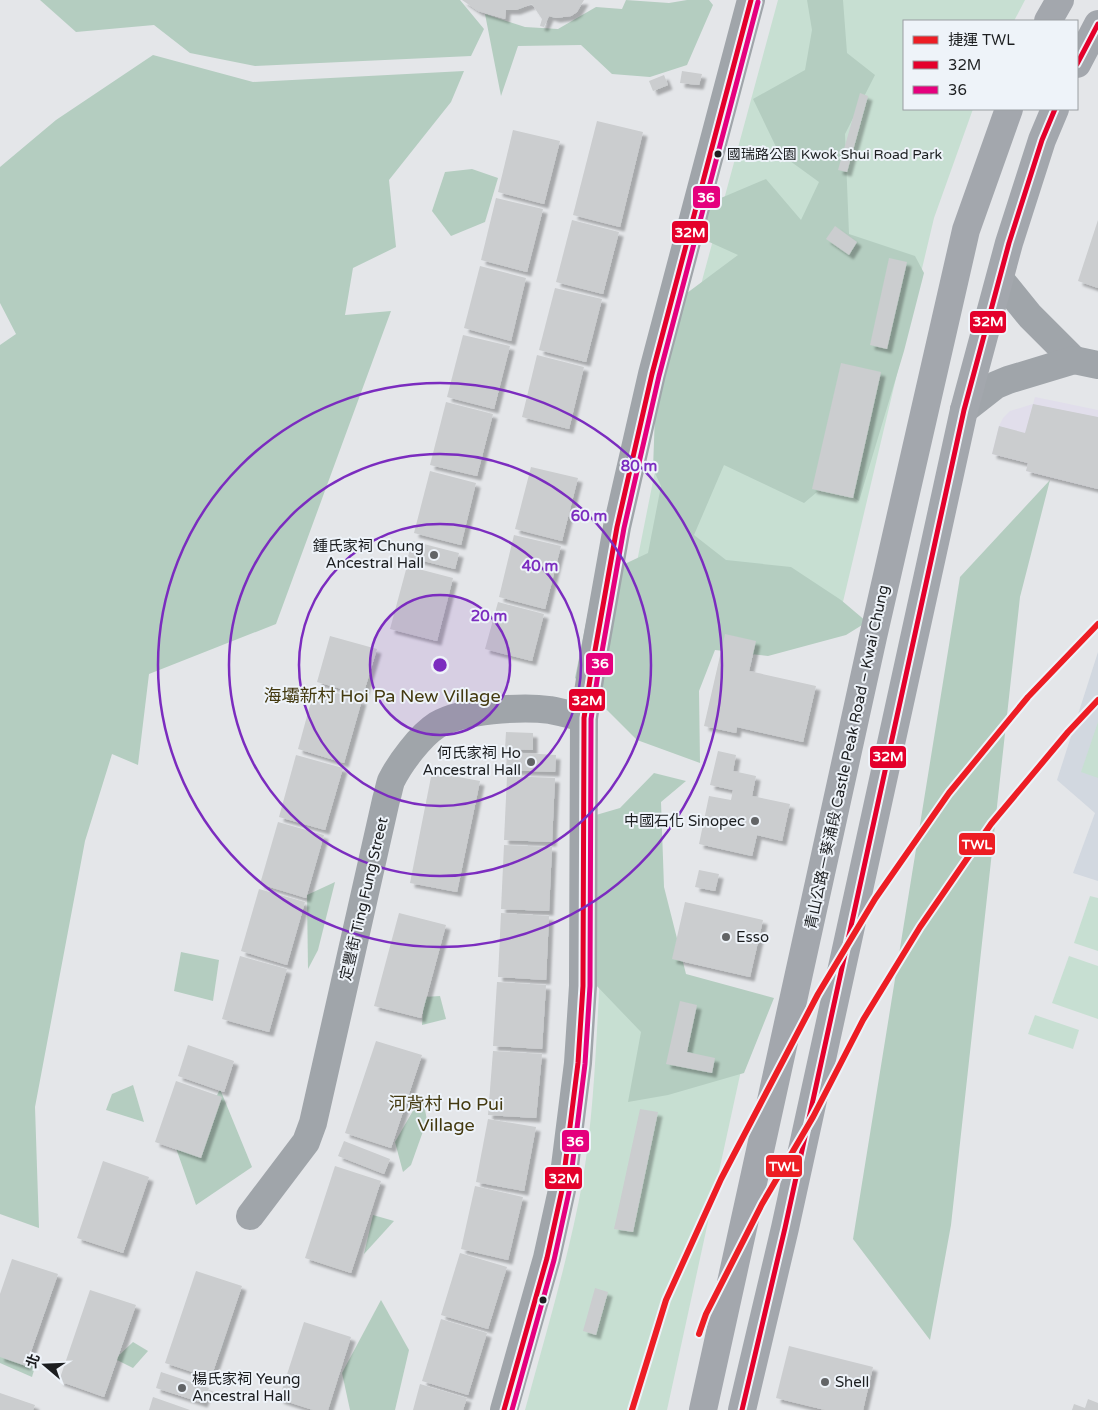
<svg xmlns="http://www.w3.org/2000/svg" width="1098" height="1410" viewBox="0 0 1098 1410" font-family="'Varela Round','Noto Sans TC',sans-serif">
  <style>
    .industrial { fill: #e1deeb }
    .built { fill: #d2d8e0 }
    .green { fill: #c7dfd2 }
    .forest { fill: #b4cdc0 }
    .building { fill: #cbcdcf; filter: url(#shadow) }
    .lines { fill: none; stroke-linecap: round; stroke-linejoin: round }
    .minor { stroke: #a0a5aa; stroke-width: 28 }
    .major { stroke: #a3a7ad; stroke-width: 28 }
    .bus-1-casing { stroke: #eef3f9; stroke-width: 9 }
    .bus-2-casing { stroke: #eef3f9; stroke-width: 9 }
    .bus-1 { stroke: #e4002b; stroke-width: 5 }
    .bus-2 { stroke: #e5007d; stroke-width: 5 }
    .metro-1-casing { stroke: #eef3f9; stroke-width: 10 }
    .metro-1 { stroke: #ed1d24; stroke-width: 6 }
    .ring { fill: none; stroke: #7b2cbf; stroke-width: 2.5 }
    .bus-dot { fill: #1c1e20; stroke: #eef3f9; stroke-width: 2 }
    .poi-dot { fill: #626466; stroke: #eef3f9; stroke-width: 2 }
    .labels { text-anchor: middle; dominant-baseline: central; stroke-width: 4; stroke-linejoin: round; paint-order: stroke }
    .bus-label { font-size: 14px; fill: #1c1e20; stroke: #eef3f9; text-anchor: start }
    .poi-label { font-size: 15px; fill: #1c1e20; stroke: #eef3f9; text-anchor: end }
    .street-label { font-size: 15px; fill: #1c1e20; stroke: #eef3f9 }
    .quarter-label { font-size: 18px; fill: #43390f; stroke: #eef3f9 }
    .centre { fill: #7b2cbf; stroke: #eef3f9; stroke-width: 2.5 }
    .ring-label { font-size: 15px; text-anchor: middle; font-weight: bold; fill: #7b2cbf; stroke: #eef3f9; stroke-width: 4; stroke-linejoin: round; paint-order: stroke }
    .line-badge { stroke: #eef3f9; stroke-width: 2 }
    .badge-label { font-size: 14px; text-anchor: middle; font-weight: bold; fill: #fff }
  </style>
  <defs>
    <filter id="shadow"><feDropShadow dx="4.5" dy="4.5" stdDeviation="1" flood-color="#0004"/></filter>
  </defs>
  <rect width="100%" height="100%" fill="#e4e6e9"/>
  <path class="industrial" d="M1035,397L1098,410V489L1026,471L1028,463L992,454L999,426L1003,418L1010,411L1033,404Z"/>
  <path class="built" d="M1098,652V881L1073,873L1095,813L1057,780Z"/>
  <g class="green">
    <path d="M778,0H1025L1014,21H904V109H973L934,218L837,627L628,607L657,461L703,277Z"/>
    <path d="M1098,722V778L1081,772Z"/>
    <path d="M1090,896L1098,898V951L1074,943Z"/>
    <path d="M1069,956L1098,966V1019L1052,1003Z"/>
    <path d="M600,975L752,1020L667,1410H525C546,1333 569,1257 583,1179C594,1112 596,1043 600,975Z"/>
    <path d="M1035,1015L1079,1030L1073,1049L1028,1034Z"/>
  </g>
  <g class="forest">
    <path d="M40,0H460L484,29L471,56L255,66L190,53L154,25L76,32Z"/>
    <path d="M626,0L669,3L687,0H709L713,5L687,65L650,77L612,74L581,45L518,46L501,96L485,14L525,27L558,29L596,7L622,9Z"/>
    <path d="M807,0H843L847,53L875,75L845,134L849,234L915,256L924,273L904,351L859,501L829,482L804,503L724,465L694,535L726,560L791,567L841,600L867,622L846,635L768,656L715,650L699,691L700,763L637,740L575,678L595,578L648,553L661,486L653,469L655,413L687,293L738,255L696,236L702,206L766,179L801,220L819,182L779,153L753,99L805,70L812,30Z"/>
    <path d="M153,55L253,82L464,71L451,102L389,180L396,247L353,268L345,315L391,311L276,624L149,674L138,765L112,754L85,841L35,1107L39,1228L0,1214V345L16,334L0,303V167L56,120Z"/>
    <path d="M472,169L498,178L485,222L451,236L432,211L445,172Z"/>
    <path d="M1050,480L1020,597L951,1225L930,1340L853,1239L960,577Z"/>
    <path d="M654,773L686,781L661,802L664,887L686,974L774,998L744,1073L668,1095L628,1102L641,1032L593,982L596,815L620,808Z"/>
    <path d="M335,882L318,950L308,969L307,895Z"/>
    <path d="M181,952L219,960L213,1001L174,991Z"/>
    <path d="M440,996L446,1019L422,1025L424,997Z"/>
    <path d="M133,1085L144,1122L106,1110L112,1094Z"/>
    <path d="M220,1089L252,1167L196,1205L171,1134L200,1131Z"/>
    <path d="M422,1095L427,1120L411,1165L403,1172L395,1142Z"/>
    <path d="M373,1215L394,1221L364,1254Z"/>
    <path d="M381,1300L409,1350L395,1410H350L342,1373Z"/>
    <path d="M133,1342L148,1351L133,1368L115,1359Z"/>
    <path d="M0,1347L37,1360L32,1377L0,1363Z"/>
  </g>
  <g class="building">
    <path d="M462,0H584L577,12L571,16L556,18L549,16L544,27L540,26L542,19L532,4L516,10H506L505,19L478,11Z"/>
    <path d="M682,71L702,74L699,85L680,83Z"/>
    <path d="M664,75L668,85L653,91L649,81Z"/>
    <path d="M860,93L868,96L847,172L838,170Z"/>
    <path d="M597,121L643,132L620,227L573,215Z"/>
    <path d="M513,130L560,141L544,204L498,192Z"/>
    <path d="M496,198L543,209L527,272L481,260Z"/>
    <path d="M572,220L619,232L603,294L556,282Z"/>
    <path d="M1098,220V288L1078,281Z"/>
    <path d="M835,226L857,242L849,255L826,239Z"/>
    <path d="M889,258L907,262L887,349L870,345Z"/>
    <path d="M480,266L526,278L511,341L464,328Z"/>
    <path d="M555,288L602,299L586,362L539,350Z"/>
    <path d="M463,335L510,346L494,409L447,397Z"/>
    <path d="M537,355L584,367L569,429L522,417Z"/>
    <path d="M841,363L881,372L853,498L812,489Z"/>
    <path d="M446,402L493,414L477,476L430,465Z"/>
    <path d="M1033,404L1098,417V489L1026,471L1028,463L992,454L999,426L1025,433Z"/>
    <path d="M531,467L578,478L562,541L515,529Z"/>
    <path d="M430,471L476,483L461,545L414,533Z"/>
    <path d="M514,535L561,546L545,609L499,597Z"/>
    <path d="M412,541L459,553L455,569L408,557Z"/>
    <path d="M407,566L453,578L437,641L390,629Z"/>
    <path d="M498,602L544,614L532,661L485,649Z"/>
    <path d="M725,634L756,641L749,671L816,686L803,742L737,727L736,733L704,726Z"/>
    <path d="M330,636L377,649L363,695L317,682Z"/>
    <path d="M315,687L362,700L344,763L298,749Z"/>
    <path d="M506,732L533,733V750L505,749Z"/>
    <path d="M718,751L736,755L733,771L756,776L752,796L790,804L782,841L757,835L752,856L699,844L709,796L731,800L733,790L710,785Z"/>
    <path d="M507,752L556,755L555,772L506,770Z"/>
    <path d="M296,755L343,768L325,830L279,817Z"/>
    <path d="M432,772L480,781L457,892L410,883Z"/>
    <path d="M507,776L555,778L552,842L504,840Z"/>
    <path d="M278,822L324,835L306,898L260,884Z"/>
    <path d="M504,845L552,847L549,911L501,909Z"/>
    <path d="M699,870L719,874L715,891L695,887Z"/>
    <path d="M259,889L305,902L287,965L241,951Z"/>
    <path d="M685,902L763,920L750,977L672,959Z"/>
    <path d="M399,913L446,925L421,1018L374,1006Z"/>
    <path d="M501,913L549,916L546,980L498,977Z"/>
    <path d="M240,956L287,969L269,1032L222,1019Z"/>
    <path d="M497,982L546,985L542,1049L493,1046Z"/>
    <path d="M680,1001L697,1005L687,1052L715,1058L712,1073L666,1064Z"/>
    <path d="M376,1041L422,1055L391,1148L345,1133Z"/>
    <path d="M188,1045L234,1061L224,1092L178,1076Z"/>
    <path d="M493,1051L542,1054L536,1118L488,1115Z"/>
    <path d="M176,1081L222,1097L201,1158L155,1142Z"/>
    <path d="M640,1109L658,1112L633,1232L614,1229Z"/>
    <path d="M488,1119L536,1127L524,1191L476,1182Z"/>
    <path d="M344,1141L390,1159L384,1174L338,1156Z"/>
    <path d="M103,1161L149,1177L123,1253L77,1238Z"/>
    <path d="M335,1166L381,1181L351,1273L305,1258Z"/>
    <path d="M475,1186L523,1197L508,1260L461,1249Z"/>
    <path d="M460,1253L507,1267L488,1329L441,1315Z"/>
    <path d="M12,1259L58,1274L26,1366L0,1357V1294Z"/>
    <path d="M196,1271L242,1286L211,1378L165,1363Z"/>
    <path d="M595,1288L608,1292L596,1335L583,1331Z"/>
    <path d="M90,1290L136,1305L104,1397L59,1381Z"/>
    <path d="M441,1319L487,1333L468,1395L422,1381Z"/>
    <path d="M304,1322L351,1337L328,1410H313L279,1399Z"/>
    <path d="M789,1346L873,1367L863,1410H825L776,1398Z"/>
    <path d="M161,1372L209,1388L203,1403L156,1388Z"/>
    <path d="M420,1384L467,1398L463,1410H413Z"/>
    <path d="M0,1393L35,1405L33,1410H0Z"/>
    <path d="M153,1397L190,1410H149Z"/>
    <path d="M1088,1399L1098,1403V1410H1072L1074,1404L1085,1408Z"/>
  </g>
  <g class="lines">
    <g class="minor">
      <path d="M1000,279L1030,316L1074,360"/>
      <path d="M964,410L996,385L1008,380L1074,360L1098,365"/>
      <path d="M250,1216L306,1142L313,1123L386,800C388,794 389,787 391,781C400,763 420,736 437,725C462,710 522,706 550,710C561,712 572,715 584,718"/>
      <path d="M504,1410L547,1258L562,1190L578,1063L583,986L584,718L591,673L617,527L652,374L751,0"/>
    </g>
    <g class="major">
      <path d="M1048,21L1060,0"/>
      <path d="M1077,64L1098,24"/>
      <path d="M703,1410L873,637L966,230L1009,109"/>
      <path d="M742,1410L785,1228L964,410L1009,243L1042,140L1055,109"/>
    </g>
    <g class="bus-1-casing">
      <g id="bus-1">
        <path d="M1077,64L1098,24"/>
        <path d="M504,1410L547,1258L562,1190L578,1063L583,986L584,718L591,673L617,527L652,374L751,0"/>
        <path d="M742,1410L785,1228L964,410L1009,243L1042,140L1055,109"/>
      </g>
    </g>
    <g class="bus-2-casing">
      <path id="bus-2" d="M512,1410L554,1260L569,1192L585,1064L590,986L591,719L598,674L624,528L659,376L758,2"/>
    </g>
    <use href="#bus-1" class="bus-1"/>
    <use href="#bus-2" class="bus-2"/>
    <g class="metro-1-casing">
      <g id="metro-1">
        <path d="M699,1334L706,1314L762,1204L813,1117L863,1020L920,927L991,824L1068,732L1098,700"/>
        <path d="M632,1410L666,1300L721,1179L818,994L875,899L949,793L1028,697L1098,624"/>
      </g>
    </g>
    <use href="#metro-1" class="metro-1"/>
  </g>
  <circle cx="440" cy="665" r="70" fill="#7b2cbf" fill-opacity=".12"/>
  <g class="ring">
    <circle cx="440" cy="665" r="70"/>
    <circle cx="440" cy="665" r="141"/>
    <circle cx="440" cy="665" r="211"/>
    <circle cx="440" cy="665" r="282"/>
  </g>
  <g class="bus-dot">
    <circle cx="718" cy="154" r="4.5"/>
    <circle cx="543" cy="1300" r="4.5"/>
  </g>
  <g class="poi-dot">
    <circle cx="434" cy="555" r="5"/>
    <circle cx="531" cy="762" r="5"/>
    <circle cx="755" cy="821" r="5"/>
    <circle cx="726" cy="937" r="5"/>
    <circle cx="825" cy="1382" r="5"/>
    <circle cx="182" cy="1388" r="5"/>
  </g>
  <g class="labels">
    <g class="bus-label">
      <text x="727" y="154">國瑞路公園 Kwok Shui Road Park</text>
    </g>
    <g class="poi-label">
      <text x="424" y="546">鍾氏家祠 Chung<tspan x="424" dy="17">Ancestral Hall</tspan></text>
      <text x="521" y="753">何氏家祠 Ho<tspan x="521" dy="17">Ancestral Hall</tspan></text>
      <text x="745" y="821">中國石化 Sinopec</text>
      <text x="736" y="937" text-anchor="start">Esso</text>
      <text x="192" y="1379" text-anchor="start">楊氏家祠 Yeung<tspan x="192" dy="17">Ancestral Hall</tspan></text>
      <text x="835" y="1382" text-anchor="start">Shell</text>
    </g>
    <g class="street-label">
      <text transform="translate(847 757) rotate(-78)">青山公路－葵涌段 Castle Peak Road – Kwai Chung</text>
      <text transform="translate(364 899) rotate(-77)">定豐街 Ting Fung Street</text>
    </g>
    <g class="quarter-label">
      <text x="382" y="696">海壩新村 Hoi Pa New Village</text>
      <text x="446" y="1104">河背村 Ho Pui<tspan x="446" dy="21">Village</tspan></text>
    </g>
  </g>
  <circle cx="440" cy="665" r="8" class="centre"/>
  <g class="ring-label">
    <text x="639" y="471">80 m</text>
    <text x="589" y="521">60 m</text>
    <text x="540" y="571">40 m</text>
    <text x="489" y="621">20 m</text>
  </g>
  <g class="line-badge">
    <rect x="692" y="185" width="29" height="24" rx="5" fill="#e5007d"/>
    <rect x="671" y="220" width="38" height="24" rx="5" fill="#e4002b"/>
    <rect x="969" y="310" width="38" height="24" rx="5" fill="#e4002b"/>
    <rect x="585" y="652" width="29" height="24" rx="5" fill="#e5007d"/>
    <rect x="568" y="688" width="38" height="24" rx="5" fill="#e4002b"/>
    <rect x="869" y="745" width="38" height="24" rx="5" fill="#e4002b"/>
    <rect x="958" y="832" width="38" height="24" rx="5" fill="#ed1d24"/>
    <rect x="561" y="1129" width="29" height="24" rx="5" fill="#e5007d"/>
    <rect x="765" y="1154" width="38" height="24" rx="5" fill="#ed1d24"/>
    <rect x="544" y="1166" width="39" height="24" rx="5" fill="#e4002b"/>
  </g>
  <g class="badge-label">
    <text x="706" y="202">36</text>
    <text x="690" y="237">32M</text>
    <text x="988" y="326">32M</text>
    <text x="600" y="668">36</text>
    <text x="587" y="705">32M</text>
    <text x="888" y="761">32M</text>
    <text x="977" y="849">TWL</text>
    <text x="575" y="1146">36</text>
    <text x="784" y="1171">TWL</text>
    <text x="564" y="1183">32M</text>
  </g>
  <rect x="903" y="20" width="175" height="90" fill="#eef3f9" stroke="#9a9ea2"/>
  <rect x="913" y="36" width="25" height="8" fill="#ed1d24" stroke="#9a9ea2"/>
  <text x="948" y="45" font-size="15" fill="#1c1e20">捷運 TWL</text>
  <rect x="913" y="61" width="25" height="8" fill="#e4002b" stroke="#9a9ea2"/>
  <text x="948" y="70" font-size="15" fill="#1c1e20">32M</text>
  <rect x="913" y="86" width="25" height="8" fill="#e5007d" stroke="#9a9ea2"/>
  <text x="948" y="95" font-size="15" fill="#1c1e20">36</text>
  <g transform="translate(45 1365) rotate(289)" stroke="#eef3f9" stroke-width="4" paint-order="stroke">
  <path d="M0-4L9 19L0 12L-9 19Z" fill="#1c1e20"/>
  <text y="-8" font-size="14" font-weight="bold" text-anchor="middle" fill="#1c1e20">北</text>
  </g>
</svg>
